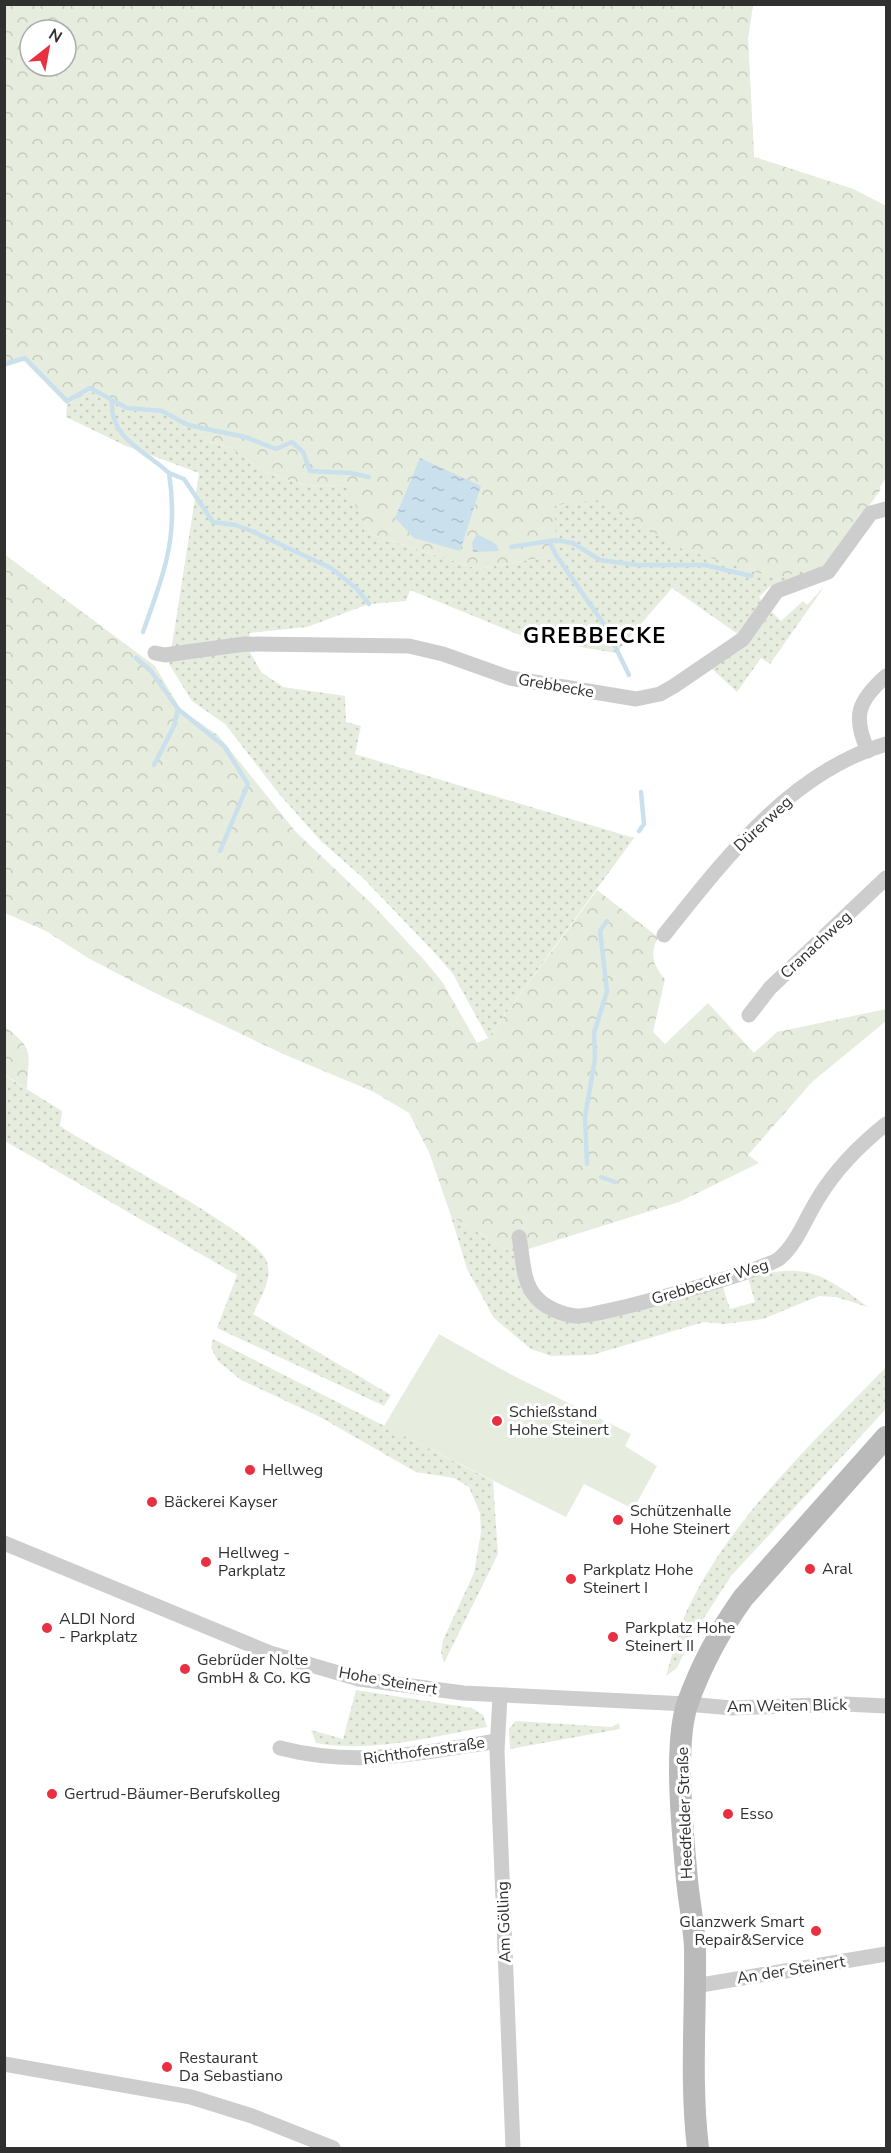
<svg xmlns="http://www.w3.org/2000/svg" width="891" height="2153" viewBox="0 0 891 2153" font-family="'Nunito Sans',sans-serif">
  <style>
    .grass { fill: url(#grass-dots); fill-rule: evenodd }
    .forest { fill: url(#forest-crowns); fill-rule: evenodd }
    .park { fill: #e6edde }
    .water { fill: url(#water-ripples) }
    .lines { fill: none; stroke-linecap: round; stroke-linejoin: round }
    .stream { stroke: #cae0ed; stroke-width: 4.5 }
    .minor { stroke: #cdcdcd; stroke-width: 15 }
    .secondary { stroke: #bababa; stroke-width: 22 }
    .poi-dot { fill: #e83041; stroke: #fff; stroke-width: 2 }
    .labels { text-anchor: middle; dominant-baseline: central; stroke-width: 6; stroke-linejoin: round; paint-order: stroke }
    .street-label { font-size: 16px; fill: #303030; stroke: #fff }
    .poi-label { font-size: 16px; fill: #303030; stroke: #fff; text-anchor: start }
    .district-label { font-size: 22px; font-weight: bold; letter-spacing: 1.5px; fill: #000; stroke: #fff }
  </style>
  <defs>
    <pattern id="grass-dots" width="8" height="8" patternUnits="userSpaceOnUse" patternTransform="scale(1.5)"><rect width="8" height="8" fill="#e6edde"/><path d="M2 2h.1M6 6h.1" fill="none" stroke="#c6ccbf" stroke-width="1.8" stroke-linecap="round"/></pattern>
    <pattern id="forest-crowns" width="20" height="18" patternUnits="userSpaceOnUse" patternTransform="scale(1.5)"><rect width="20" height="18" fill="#e6edde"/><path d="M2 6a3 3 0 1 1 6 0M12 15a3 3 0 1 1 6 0" fill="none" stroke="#c6ccbf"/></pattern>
    <pattern id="water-ripples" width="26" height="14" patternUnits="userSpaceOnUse" patternTransform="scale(1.5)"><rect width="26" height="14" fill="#cae0ed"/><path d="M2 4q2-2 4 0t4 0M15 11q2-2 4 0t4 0" fill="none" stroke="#aec0cc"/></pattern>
  </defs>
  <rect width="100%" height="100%" fill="#fff"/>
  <g class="grass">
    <path d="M575,4L748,40L754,157L853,189L886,206V478L827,565L769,587L759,597L763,602L739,635L672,588L616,653L527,638L410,590L406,601L369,604L307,627L249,633L250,640H243L261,672L283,687L345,696L346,722L361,726L355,754L634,838L488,1038L453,974L434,952L363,878L321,841L280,795L225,724L192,701L169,664L199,473L126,446L66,417L67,405L90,391L127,410L162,413L188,427L207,430L205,441L231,448L266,472L306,486L346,485L370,534L478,569L555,555V505L134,327L4,5ZM30,30H66V66H30Z"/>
    <path d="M824,587L770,664L761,658L737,692L710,667L748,644L772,612L781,621L803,601L807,605Z"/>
    <path d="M4,1075L62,1111L60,1126C95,1150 258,1232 267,1262C273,1280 260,1298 253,1314L391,1395L384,1406L217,1328L237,1275L5,1141Z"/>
    <path d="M451,1216L517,1256L553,1316L722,1284L730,1309L755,1302L748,1278C805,1262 822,1273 868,1307L836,1297L819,1296L763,1319L725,1324L704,1322L592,1355L551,1356L531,1349L494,1318L467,1269Z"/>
    <path d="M213,1339L493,1481L498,1554L444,1663L441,1652L443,1640L474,1573L481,1532L480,1513L469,1487L454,1478L416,1472L320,1417L241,1380L218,1361L211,1348Z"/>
    <path d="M886,1367V1409L731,1576L691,1638L677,1668L666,1676C673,1653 678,1628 689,1606C735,1513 815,1441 886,1367Z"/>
    <path d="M356,1690L472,1708L483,1715L487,1727C430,1737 373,1753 316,1743L311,1730L343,1739Z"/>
    <path d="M516,1721L611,1727L619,1723L620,1729L510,1749L509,1729Z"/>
  </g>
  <g class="forest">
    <path d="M5,5H753L748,40L754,157L853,189L886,206V478L878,487L881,489L827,565L776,578L682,549L601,500L555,505L556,555L478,569L370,534L345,485L306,486L266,472L231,448L205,441L206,430L188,427L162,413L127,410L90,391L67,405L24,361L5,367ZM30,30H66V66H30Z"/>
    <path d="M4,554L155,666L181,710L218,735L296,832L373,905L425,961L443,983L477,1043L488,1038L597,890L658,937C650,953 652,965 665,979L653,1032L665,1044L708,1003L754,1053L777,1032L886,1009V1021L812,1082L748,1155L759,1163L679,1202L522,1251L517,1256L451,1216L429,1152L409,1113L374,1092L283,1054L151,991L88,958L46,931L5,913Z"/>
    <path d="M5,1027C36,1050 28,1053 27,1089L5,1075Z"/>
  </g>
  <path class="park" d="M439,1334L510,1374L631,1434L625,1446L657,1466L635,1506L640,1509L639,1512L584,1484L566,1517L384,1426Z"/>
  <g class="water">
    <path d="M420,458L481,486L460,551L414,538L395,518Z"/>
    <path d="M477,534L496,544L499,551L473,552L472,543Z"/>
  </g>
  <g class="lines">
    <g class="stream">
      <path d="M4,364L25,358L67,401L90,388L127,408L162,411L188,425L245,437L276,449L292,442L303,452L310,471L350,473L369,477"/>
      <path d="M112,400C109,438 144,450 169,473C179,538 164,572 143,632"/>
      <path d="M169,473L184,479L213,522L235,525L249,530L331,568L356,588L369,604"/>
      <path d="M549,541L556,555L605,626"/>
      <path d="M511,547L556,540L573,543L600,560L637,565H705L751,576"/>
      <path d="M611,638L629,675"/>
      <path d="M136,658L151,671L178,709L174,726L154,765"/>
      <path d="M178,709L224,746L248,784L220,851"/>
      <path d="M639,831L644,824L641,792"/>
      <path d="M587,1164L585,1117L595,1059L594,1033L607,991L600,931L607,921"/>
      <path d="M601,1177L615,1182"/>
    </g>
    <g class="minor">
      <path d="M155,653L165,655L245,644L409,646L443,654L510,678L636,699L660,694L674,686L743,639L777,591L828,572L871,513L886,509"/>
      <path d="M868,751C852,716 858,701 886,676"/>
      <path d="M664,935C724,860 790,772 886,744"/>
      <path d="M749,1015L770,988L886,878"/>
      <path d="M519,1237C523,1256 522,1282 536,1297C544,1307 563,1315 576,1316C595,1318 769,1269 780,1258C798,1242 806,1217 819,1197C836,1169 861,1144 886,1124"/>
      <path d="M4,1543L270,1653L359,1679L463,1693L687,1704L732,1708L845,1704L886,1706"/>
      <path d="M500,1696L497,1751L513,2148"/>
      <path d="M280,1748C358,1768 420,1753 497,1741"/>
      <path d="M695,1986L886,1954"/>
      <path d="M4,2064L191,2097L252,2116L333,2148"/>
    </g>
    <path class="secondary" d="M698,2148C690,2082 696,2015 695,1948C694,1925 689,1902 687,1880C683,1835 673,1743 688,1702C701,1666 721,1629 743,1598L886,1437"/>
  </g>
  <g class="poi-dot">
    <circle cx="497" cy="1421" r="6"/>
    <circle cx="250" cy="1470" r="6"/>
    <circle cx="152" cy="1502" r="6"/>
    <circle cx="618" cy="1520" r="6"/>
    <circle cx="206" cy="1562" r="6"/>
    <circle cx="810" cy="1569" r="6"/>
    <circle cx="571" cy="1579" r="6"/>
    <circle cx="47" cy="1628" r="6"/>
    <circle cx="613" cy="1637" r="6"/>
    <circle cx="185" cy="1669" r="6"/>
    <circle cx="52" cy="1794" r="6"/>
    <circle cx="728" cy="1814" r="6"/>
    <circle cx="816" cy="1931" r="6"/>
    <circle cx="167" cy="2067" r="6"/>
  </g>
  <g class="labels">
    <g class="street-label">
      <text transform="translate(556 686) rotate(10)">Grebbecke</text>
      <text transform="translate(763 824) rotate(-43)">Dürerweg</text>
      <text transform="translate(816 945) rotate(-43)">Cranachweg</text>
      <text transform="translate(710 1282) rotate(-17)">Grebbecker Weg</text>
      <text transform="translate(388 1681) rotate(10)">Hohe Steinert</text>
      <text transform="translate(787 1706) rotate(-1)">Am Weiten Blick</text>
      <text transform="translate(424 1751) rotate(-8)">Richthofenstraße</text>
      <text transform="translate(685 1813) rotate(-92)">Heedfelder Straße</text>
      <text transform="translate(504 1922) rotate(-92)">Am Gölling</text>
      <text transform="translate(791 1970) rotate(-9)">An der Steinert</text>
    </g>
    <g class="poi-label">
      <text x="509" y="1412">Schießstand<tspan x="509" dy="18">Hohe Steinert</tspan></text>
      <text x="262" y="1470">Hellweg</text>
      <text x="164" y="1502">Bäckerei Kayser</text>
      <text x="630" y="1511">Schützenhalle<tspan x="630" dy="18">Hohe Steinert</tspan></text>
      <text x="218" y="1553">Hellweg -<tspan x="218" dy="18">Parkplatz</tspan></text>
      <text x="822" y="1569">Aral</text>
      <text x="583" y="1570">Parkplatz Hohe<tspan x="583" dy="18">Steinert I</tspan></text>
      <text x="59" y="1619">ALDI Nord<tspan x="59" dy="18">- Parkplatz</tspan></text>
      <text x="625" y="1628">Parkplatz Hohe<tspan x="625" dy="18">Steinert II</tspan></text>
      <text x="197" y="1660">Gebrüder Nolte<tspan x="197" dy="18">GmbH &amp; Co. KG</tspan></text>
      <text x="64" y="1794">Gertrud-Bäumer-Berufskolleg</text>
      <text x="740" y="1814">Esso</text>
      <text x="804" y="1922" text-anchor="end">Glanzwerk Smart<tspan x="804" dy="18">Repair&amp;Service</tspan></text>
      <text x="179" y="2058">Restaurant<tspan x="179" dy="18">Da Sebastiano</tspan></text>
    </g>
    <g class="district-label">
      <text x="595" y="636">GREBBECKE</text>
    </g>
  </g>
  <rect width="891" height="2153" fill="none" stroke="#303030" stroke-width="12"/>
  <g transform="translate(48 48) rotate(31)"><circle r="28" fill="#ffffff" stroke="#acacac" stroke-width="1.5"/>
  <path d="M0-4.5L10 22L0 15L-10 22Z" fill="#e83041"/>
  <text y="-9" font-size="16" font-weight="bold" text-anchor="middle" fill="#303030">N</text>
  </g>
</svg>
